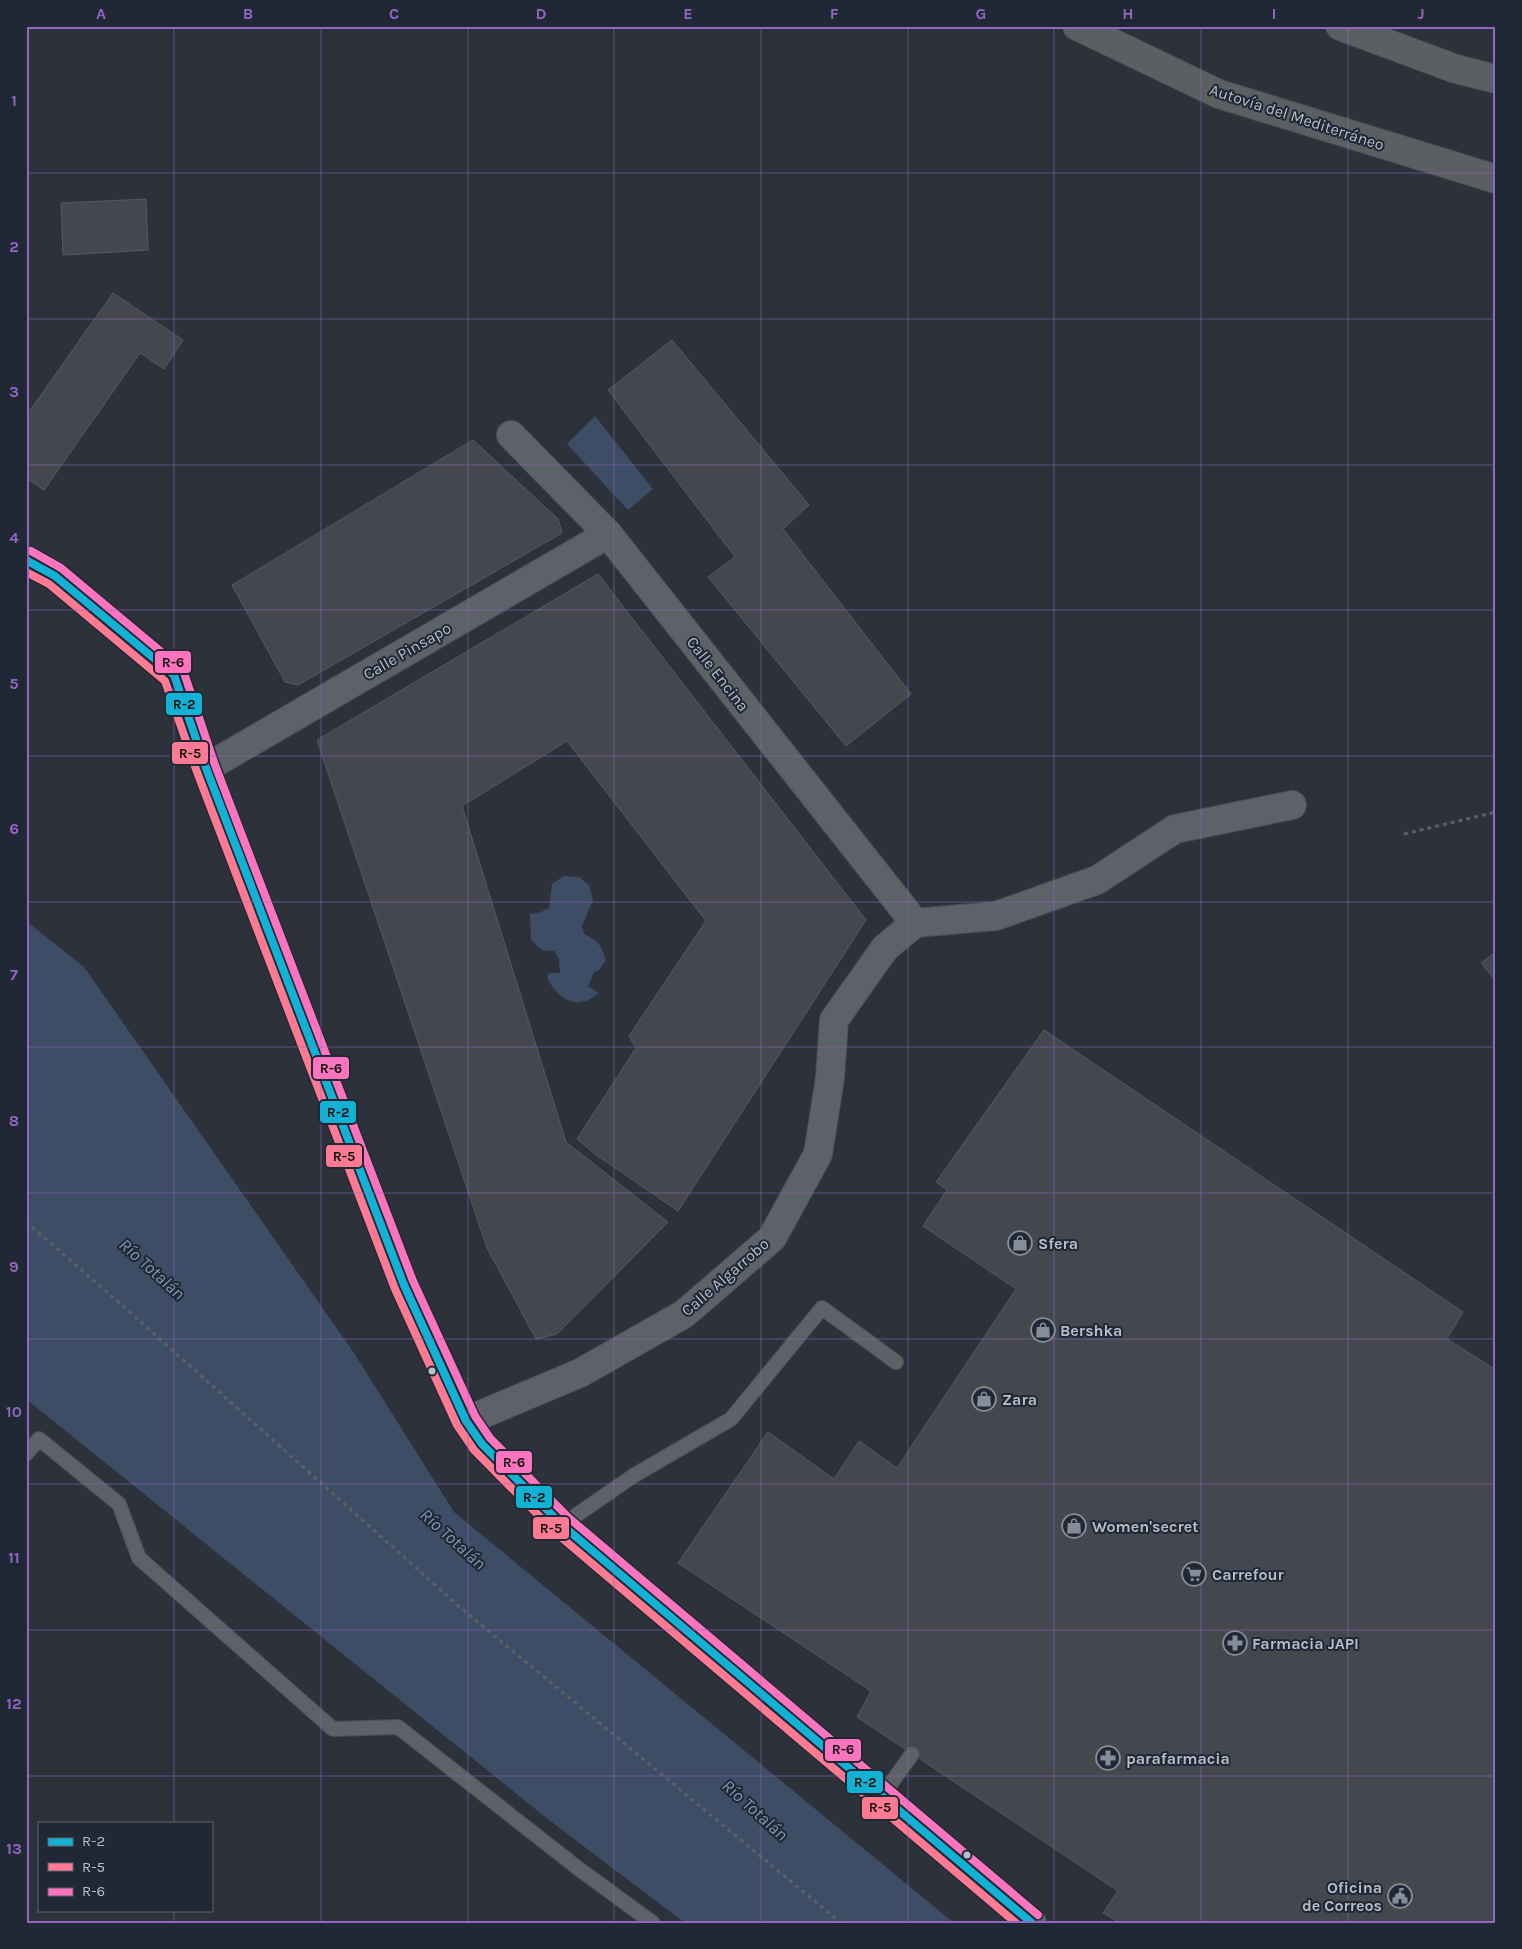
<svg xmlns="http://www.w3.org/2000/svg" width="1522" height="1949" viewBox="0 0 1522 1949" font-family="Karla,sans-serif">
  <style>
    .water { fill: #3d4d66 }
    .building { fill: #44484e; stroke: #555a61 }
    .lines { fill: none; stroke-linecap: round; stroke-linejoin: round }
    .service-casing { stroke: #4b4e54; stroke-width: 16 }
    .minor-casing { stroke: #4b4e54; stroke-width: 30 }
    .tertiary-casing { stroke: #4b4e54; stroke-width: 30 }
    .motorway-casing { stroke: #4a4e55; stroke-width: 30 }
    .path { stroke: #5b6065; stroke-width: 3; stroke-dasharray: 4 4; stroke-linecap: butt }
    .service { stroke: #5d6168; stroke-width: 14 }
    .minor { stroke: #5d6168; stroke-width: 28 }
    .tertiary { stroke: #5d6168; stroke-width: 28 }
    .motorway { stroke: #5c5f61; stroke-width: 28 }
    .bus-1-casing { stroke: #202835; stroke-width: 11 }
    .bus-2-casing { stroke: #202835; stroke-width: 11 }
    .bus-3-casing { stroke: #202835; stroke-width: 11 }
    .bus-1 { stroke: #13b2d5; stroke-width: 8 }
    .bus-2 { stroke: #fe7a93; stroke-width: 8 }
    .bus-3 { stroke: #fc73be; stroke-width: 8 }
    .grid { fill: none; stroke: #9366c3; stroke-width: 1; stroke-opacity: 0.55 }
    .bus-dot { fill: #b7beca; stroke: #202835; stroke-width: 2 }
    .labels { text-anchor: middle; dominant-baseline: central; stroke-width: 4; stroke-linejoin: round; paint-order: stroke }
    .street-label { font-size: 16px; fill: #b7beca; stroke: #202835 }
    .poi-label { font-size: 16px; font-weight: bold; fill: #b7beca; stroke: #202835; text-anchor: start }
    .water-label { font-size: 18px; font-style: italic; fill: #8094b0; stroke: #202835 }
    .line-badge { stroke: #202835; stroke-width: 2 }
    .pale-badge-label { font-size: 14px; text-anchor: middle; font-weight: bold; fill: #111 }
    .neatline { fill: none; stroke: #9366c3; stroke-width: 2 }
    .grid-label { font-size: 16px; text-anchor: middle; font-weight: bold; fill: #9366c3 }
  </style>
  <rect width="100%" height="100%" fill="#2d323a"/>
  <g class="water">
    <path d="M595,416L653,489L628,510L567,444Z"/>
    <path d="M564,876L579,877L589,885L593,900L582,926L584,934C598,941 601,944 606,960L599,970L594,972L588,986L599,993C595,996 590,1000 585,1001C567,1007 554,991 547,978L549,973H560L559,959L554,951L542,950L531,940L530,914L541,912L549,908L552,884Z"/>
    <path d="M26,921L84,967L354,1353L454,1512L954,1923H685L549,1820L26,1399Z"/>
  </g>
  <g class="building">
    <path d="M146,199L148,250L63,255L61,203Z"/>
    <path d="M113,293L183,340L164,369L140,353L44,490L26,478V416Z"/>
    <path d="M672,340L809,505L783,529L911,694L846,746L708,577L735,557L608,390Z"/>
    <path d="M473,440L558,519L562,533L298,685L285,682L232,585Z"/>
    <path d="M598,574L866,920L678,1211L595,1154L577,1139L636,1048L629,1036L706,921L567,741L462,806L566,1142L668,1222L557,1334L536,1339L487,1248L317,740Z"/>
    <path d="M1496,952V981L1481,963Z"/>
    <path d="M1044,1030L1463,1312L1447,1339L1496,1370V1923H1120L1103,1913L1118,1891L857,1717L871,1691L678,1563L768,1432L834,1479L859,1441L897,1468L1016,1289L923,1226L947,1190L936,1182Z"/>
  </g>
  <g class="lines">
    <g class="service-casing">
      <g id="service">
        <path d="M26,1454L39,1439L119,1504L139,1558L333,1729L398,1727L579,1869L653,1923"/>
        <path d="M562,1525L633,1476L731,1419L822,1308L896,1362"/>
        <path d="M882,1796L912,1754"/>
      </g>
    </g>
    <g class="minor-casing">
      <g id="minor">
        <path d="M511,435L608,534L915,923"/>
        <path d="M206,768L608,534"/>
        <path d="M915,923L996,916L1097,880L1175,829L1292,805"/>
        <path d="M466,1421L580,1373L684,1314L772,1238L818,1154L830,1078L834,1020L885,948L915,923"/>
      </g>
    </g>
    <g class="tertiary-casing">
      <path id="tertiary" d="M26,560L55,576L174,675L206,768L404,1285L466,1421L482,1444L562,1525L1032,1923"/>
    </g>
    <g class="motorway-casing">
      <g id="motorway">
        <path d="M1077,26L1219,94L1496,179"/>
        <path d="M1340,26L1456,69L1496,79"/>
      </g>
    </g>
    <g class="path">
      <path d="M1404,834L1496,812"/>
      <path d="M26,1222L115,1299L462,1609L841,1923"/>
    </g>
    <use href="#service" class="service"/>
    <use href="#minor" class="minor"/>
    <use href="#tertiary" class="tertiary"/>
    <use href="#motorway" class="motorway"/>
    <g class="bus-1-casing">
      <path id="bus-1" d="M26,560L55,576L174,675L206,768L404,1285L466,1421L482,1444L562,1525L1032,1923"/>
    </g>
    <g class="bus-2-casing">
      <path id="bus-2" d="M26,572L49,584L165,681L197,772L395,1289L457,1425L474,1450L556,1533L1016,1923"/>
    </g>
    <g class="bus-3-casing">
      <path id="bus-3" d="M31,551L61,568L183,670L215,765L413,1281L475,1416L490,1438L569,1518L1038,1915"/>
    </g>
    <use href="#bus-1" class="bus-1"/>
    <use href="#bus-2" class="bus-2"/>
    <use href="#bus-3" class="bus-3"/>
  </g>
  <path class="grid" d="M174,26V1823M321,26V1923M468,26V1923M614,26V1923M761,26V1923M908,26V1923M1054,26V1923M1201,26V1923M1348,26V1923M26,173H1496M26,319H1496M26,465H1496M26,610H1496M26,756H1496M26,902H1496M26,1047H1496M26,1193H1496M26,1339H1496M26,1484H1496M26,1630H1496M26,1776H1496M174,1910V1923"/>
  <defs>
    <g id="shop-ring" transform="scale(1.25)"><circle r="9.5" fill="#202835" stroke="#878d98" stroke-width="1.5"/><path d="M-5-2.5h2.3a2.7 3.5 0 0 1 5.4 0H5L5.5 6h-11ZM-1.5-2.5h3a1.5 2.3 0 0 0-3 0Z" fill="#878d98"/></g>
    <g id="supermarket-ring" transform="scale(1.25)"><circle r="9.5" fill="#202835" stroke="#878d98" stroke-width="1.5"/><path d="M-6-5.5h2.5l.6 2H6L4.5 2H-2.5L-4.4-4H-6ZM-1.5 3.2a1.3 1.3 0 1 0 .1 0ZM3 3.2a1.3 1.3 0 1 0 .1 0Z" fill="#878d98"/></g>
    <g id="pharmacy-ring" transform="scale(1.25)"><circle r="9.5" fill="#202835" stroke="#878d98" stroke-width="1.5"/><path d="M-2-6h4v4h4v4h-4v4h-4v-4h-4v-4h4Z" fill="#878d98"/></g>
    <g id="civic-ring" transform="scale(1.25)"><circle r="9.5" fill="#202835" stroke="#878d98" stroke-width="1.5"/><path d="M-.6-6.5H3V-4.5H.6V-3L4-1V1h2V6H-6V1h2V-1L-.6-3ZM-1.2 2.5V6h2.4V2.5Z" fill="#878d98"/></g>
  </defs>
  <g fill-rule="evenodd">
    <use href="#shop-ring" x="1020" y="1243"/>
    <use href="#shop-ring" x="1043" y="1330"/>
    <use href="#shop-ring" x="984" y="1399"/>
    <use href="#shop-ring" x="1074" y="1526"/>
    <use href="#supermarket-ring" x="1194" y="1574"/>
    <use href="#pharmacy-ring" x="1235" y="1643"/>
    <use href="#pharmacy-ring" x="1108" y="1758"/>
    <use href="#civic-ring" x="1400" y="1896"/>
  </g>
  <g class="bus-dot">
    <circle cx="432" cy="1371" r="4.5"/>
    <circle cx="967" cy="1855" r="4.5"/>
  </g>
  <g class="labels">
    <g class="street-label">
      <text transform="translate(1297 117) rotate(18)">Autovía del Mediterráneo</text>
      <text transform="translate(407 651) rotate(-30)">Calle Pinsapo</text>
      <text transform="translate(718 674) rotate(52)">Calle Encina</text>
      <text transform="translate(725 1277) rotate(-41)">Calle Algarrobo</text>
    </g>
    <g class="poi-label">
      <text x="1038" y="1243">Sfera</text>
      <text x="1060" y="1330">Bershka</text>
      <text x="1002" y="1399">Zara</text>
      <text x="1092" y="1526">Women'secret</text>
      <text x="1212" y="1574">Carrefour</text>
      <text x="1252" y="1643">Farmacia JAPI</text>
      <text x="1126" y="1758">parafarmacia</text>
      <text x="1382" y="1887" text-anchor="end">Oficina<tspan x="1382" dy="18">de Correos</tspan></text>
    </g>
    <g class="water-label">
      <text transform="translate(152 1269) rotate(42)">Río Totalán</text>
      <text transform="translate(453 1539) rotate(42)">Río Totalán</text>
      <text transform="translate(755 1810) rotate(42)">Río Totalán</text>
    </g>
  </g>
  <g class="line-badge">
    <rect x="154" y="650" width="38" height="24" rx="5" fill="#fc73be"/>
    <rect x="165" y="692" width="38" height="24" rx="5" fill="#13b2d5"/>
    <rect x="171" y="741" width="38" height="24" rx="5" fill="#fe7a93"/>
    <rect x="312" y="1056" width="38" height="24" rx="5" fill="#fc73be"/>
    <rect x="319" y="1100" width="38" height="24" rx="5" fill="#13b2d5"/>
    <rect x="325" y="1144" width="38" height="24" rx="5" fill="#fe7a93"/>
    <rect x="495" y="1450" width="38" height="24" rx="5" fill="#fc73be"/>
    <rect x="515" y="1485" width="38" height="24" rx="5" fill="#13b2d5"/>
    <rect x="532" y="1516" width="38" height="24" rx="5" fill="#fe7a93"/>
    <rect x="824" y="1738" width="38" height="24" rx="5" fill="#fc73be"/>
    <rect x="846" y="1770" width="38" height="24" rx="5" fill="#13b2d5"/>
    <rect x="861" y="1796" width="38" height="24" rx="5" fill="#fe7a93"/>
  </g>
  <g class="pale-badge-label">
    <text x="173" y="667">R-6</text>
    <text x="184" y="709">R-2</text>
    <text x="190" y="758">R-5</text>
    <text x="331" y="1073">R-6</text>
    <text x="338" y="1117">R-2</text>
    <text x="344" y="1161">R-5</text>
    <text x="514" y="1467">R-6</text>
    <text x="534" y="1502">R-2</text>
    <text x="551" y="1533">R-5</text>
    <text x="843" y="1754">R-6</text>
    <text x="865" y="1787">R-2</text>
    <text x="880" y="1812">R-5</text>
  </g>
  <rect width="1522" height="1949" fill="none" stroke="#202835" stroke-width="55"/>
  <rect x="38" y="1822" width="175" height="90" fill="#202835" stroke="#5c6471"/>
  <rect x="48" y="1838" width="25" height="8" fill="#13b2d5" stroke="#5c6471"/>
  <text x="82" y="1846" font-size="15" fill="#b7beca">R-2</text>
  <rect x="48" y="1863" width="25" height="8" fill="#fe7a93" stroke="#5c6471"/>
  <text x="82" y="1872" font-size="15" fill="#b7beca">R-5</text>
  <rect x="48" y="1888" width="25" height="8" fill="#fc73be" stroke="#5c6471"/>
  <text x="82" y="1896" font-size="15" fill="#b7beca">R-6</text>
  <rect x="28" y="28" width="1466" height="1894" class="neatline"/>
  <g class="grid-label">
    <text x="101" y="19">A</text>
    <text x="248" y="19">B</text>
    <text x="394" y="19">C</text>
    <text x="541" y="19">D</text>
    <text x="688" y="19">E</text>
    <text x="834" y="19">F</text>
    <text x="981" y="19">G</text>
    <text x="1128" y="19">H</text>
    <text x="1274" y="19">I</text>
    <text x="1421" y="19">J</text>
    <text x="14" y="106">1</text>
    <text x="14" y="252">2</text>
    <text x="14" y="397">3</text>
    <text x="14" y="543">4</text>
    <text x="14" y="689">5</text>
    <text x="14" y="834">6</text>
    <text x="14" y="980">7</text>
    <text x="14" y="1126">8</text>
    <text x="14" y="1272">9</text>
    <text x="14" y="1417">10</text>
    <text x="14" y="1563">11</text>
    <text x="14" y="1709">12</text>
    <text x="14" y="1854">13</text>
  </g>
</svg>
